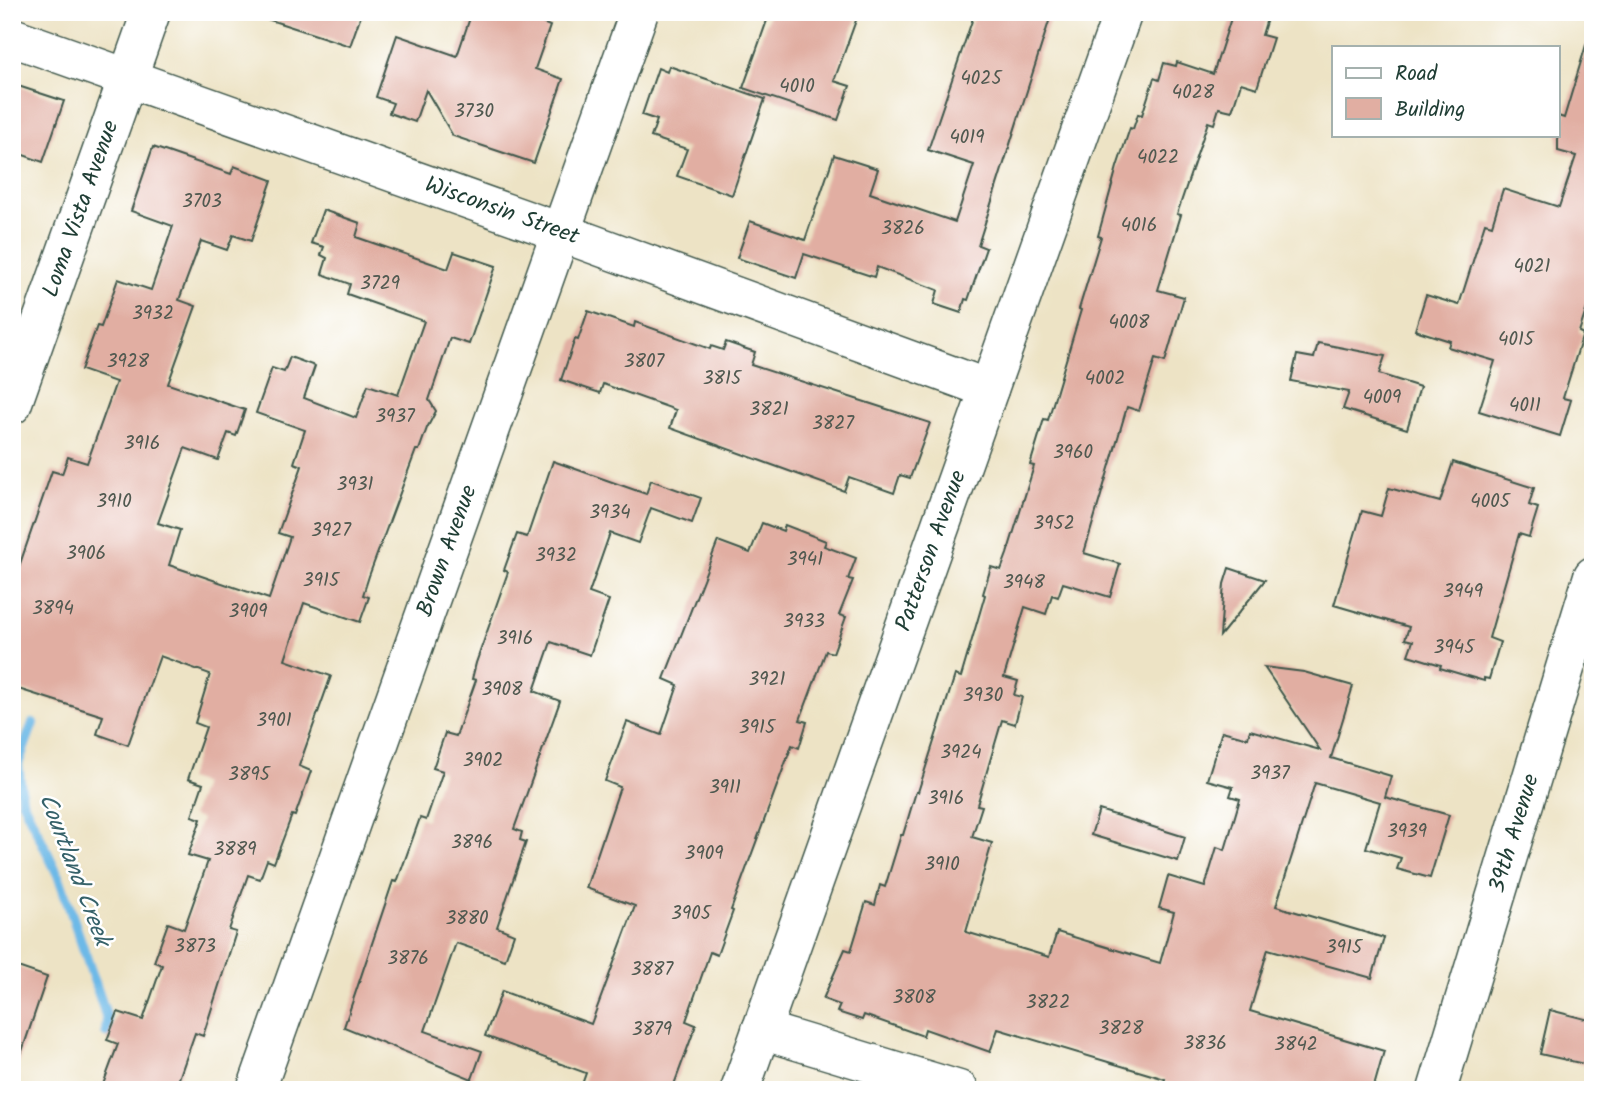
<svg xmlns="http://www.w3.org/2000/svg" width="1605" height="1102" viewBox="0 0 1605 1102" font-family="Kalam,sans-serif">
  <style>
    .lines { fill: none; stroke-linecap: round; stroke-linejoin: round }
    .stream { stroke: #6db9e7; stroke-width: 10 }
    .building { fill: #e1aea2 }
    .minor-casing { stroke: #3e564a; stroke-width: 41 }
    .minor { stroke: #fff; stroke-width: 38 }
    .labels { text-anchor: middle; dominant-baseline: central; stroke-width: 5; stroke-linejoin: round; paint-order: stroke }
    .number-label { font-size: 19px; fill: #505950 }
    .street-label { font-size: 23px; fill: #1f3d34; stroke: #fff }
    .water-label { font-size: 24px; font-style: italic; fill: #36626a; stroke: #fff }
  </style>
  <rect width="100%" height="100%" fill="#fff"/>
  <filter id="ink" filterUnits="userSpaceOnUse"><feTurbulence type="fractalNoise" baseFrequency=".0143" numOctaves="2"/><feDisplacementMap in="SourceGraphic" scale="14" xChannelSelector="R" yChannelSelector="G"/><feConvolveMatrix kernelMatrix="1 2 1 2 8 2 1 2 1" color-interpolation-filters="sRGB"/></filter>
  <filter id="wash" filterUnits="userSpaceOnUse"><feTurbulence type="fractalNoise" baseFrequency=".00686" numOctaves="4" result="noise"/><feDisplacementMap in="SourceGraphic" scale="28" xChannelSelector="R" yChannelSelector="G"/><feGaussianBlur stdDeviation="1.57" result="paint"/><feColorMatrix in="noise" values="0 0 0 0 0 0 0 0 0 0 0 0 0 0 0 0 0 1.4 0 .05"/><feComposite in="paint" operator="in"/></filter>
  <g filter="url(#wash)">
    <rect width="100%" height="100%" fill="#ede3c5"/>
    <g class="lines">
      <path class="stream" d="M33,723L18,764L22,800L59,877L104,1009L107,1020L106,1032"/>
    </g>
    <g id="blocks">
      <g class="building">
        <path d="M265,12H362L350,46L264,18Z"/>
        <path d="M472,12H546L542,23L550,26L535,69L563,79L534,163L453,136L426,90L415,122L389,113L393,103L376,97L397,35L457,56Z"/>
        <path d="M770,12H859L834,81L850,86L838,120L743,88Z"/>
        <path d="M975,12H1052L978,245L986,248L968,300L965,299L961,313L934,304L938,290L877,267L874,277L804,254L796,278L737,258L750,221L805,240L834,155L878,169L870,193L955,222L974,165L928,150Z"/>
        <path d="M1233,12H1269L1262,35L1273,38L1257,88L1241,83L1232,111L1219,108L1214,124L1208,122L1177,214L1181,215L1158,290L1184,297L1165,362L1155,359L1139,411L1127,407L1084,553L1120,564L1110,597L1063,583L1058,597L1052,595L1046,614L1025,607L1004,677L1018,681L1014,695L1022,697L1015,724L1002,720L977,805L982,806L972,837L992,843L966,932L1049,957L1057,932L1160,963L1174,912L1159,908L1168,876L1205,887L1217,847L1225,850L1240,799L1230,796L1233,787L1207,780L1222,731L1248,738L1250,730L1320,750L1264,667L1304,672L1353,686L1331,758L1391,776L1385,797L1449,815L1430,878L1397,869L1401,858L1366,848L1380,802L1315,783L1276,906L1384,938L1372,978L1268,949L1250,1011L1384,1051L1373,1090H1192L1164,1082L1165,1079L998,1029L990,1052L925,1029L923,1036L864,1015L862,1020L837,1012L840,1005L823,999L845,949L851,951L866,902L875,905L880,885L885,887L901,835H903L916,792H918L955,675L961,677L985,595L983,594L991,567L1001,570L1007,554L1034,466L1030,465L1044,419L1048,420L1081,310L1079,309L1101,237L1098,236L1117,167L1130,128L1133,129L1138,114L1142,115L1154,78L1159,80L1164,63L1176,66L1177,62L1213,74Z"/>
        <path d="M1586,45L1593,46V290L1579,332L1583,334L1563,398L1571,400L1560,436L1479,411L1495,361L1448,347L1450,341L1415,330L1426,295L1459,305L1485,223L1492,225L1503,189L1559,207L1576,156L1558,151V116L1564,118Z"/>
        <path d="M669,66L765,99L732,195L677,176L687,149L651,137L657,120L642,115L658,68L667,72Z"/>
        <path d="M12,84L64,101L43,162L12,151Z"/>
        <path d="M153,147L231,174L234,166L272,180L251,241L233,235L227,250L201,241L179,300L196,306L168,384L245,410L236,436L228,433L218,460L185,448L158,523L180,530L169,565L269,599L290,537L278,533L302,466L294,463L305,430L256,413L272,368L284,372L290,357L315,366L304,398L356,418L368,385L398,395L424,321L347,294L350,284L322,274L327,258L321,255L324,247L311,243L323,210L360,223L356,237L448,269L454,252L496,266L469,344L450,338L429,400L436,411L427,428L419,450H416L369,576L363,595L369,597L360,622L304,603L285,660L331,676L299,766L311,771L295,816L292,815L274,863L267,860L260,879L248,875L229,930L236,932L203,1036L195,1033L175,1090H101L118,1044L107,1040L118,1012L143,1020L162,965L154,962L168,923L184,929L208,861L188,855L201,819L192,816L203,784L188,779L206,727L195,723L210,674L160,656L128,745L97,734L103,716L12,687V587L52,471L62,474L68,457L87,463L116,382L81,370L97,326L101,327L118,279L151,290L173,226L131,211Z"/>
        <path d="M588,311L634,327L635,322L710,349L711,346L723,350L726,342L755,352L751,365L930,423L910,478L900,475L894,493L849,477L844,491L670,428L676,410L603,384L600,393L561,380L575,339L578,340Z"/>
        <path d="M1318,343L1385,356L1379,374L1420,387L1407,429L1343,409L1349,392L1291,381L1297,355L1314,358Z"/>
        <path d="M553,461L646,494L651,480L701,498L692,523L651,508L638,543L610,533L589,593L609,600L590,655L551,642L534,691L560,701L514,829L522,832L520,840L526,842L497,927L514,934L505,960L456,943L425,1031L482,1051L472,1079L344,1027L393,881L397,882L420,818L426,820L443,771L433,768L445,733L456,736L476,680L472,679L476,663L508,572L504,570L517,534L527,537Z"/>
        <path d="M1453,462L1534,488L1529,505L1538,508L1529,537L1519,534L1489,638L1500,642L1489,679L1484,678V681L1440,668L1441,665L1408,655L1413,641L1405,639L1409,627L1334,605L1362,511L1381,516L1389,488L1440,502Z"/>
        <path d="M762,523L783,531L785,525L826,541L824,546L856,558L848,579L853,580L839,615L846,617L833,653L826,651L800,720L807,722L799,748L792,745L731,910L733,911L717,955L710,952L686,1021L696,1025L672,1090H580L586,1073L485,1036L502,991L591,1024L635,906L586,888L620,787L605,781L627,722L661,735L678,685L664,679L718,541L750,553Z"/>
        <path d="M1229,568L1265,580L1220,636L1224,584Z"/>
        <path d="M1099,810L1185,837L1178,861L1091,835Z"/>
        <path d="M12,965L47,977L17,1066L12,1065Z"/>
        <path d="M1550,1010L1593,1021V1066L1540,1054Z"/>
      </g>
    </g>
  </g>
  <g filter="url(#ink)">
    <use href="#blocks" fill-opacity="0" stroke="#3e564a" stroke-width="2"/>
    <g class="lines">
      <g class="minor-casing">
        <g id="minor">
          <path id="s1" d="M12,37L560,232L989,389"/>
          <path id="s2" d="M12,405L151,12"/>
          <path d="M761,1030L959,1090"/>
          <path id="s3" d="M256,1090L639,12"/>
          <path id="s4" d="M740,1090L1123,12"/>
          <path id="s5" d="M1437,1090L1593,576"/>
        </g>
      </g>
      <use href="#minor" class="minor"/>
    </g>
  </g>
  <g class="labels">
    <g class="number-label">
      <text x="981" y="79">4025</text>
      <text x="797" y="87">4010</text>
      <text x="1193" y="93">4028</text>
      <text x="474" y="112">3730</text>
      <text x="967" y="138">4019</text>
      <text x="1158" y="158">4022</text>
      <text x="202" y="202">3703</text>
      <text x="1139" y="226">4016</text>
      <text x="903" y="229">3826</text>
      <text x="1532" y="267">4021</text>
      <text x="380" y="284">3729</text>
      <text x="153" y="314">3932</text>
      <text x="1129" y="323">4008</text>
      <text x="1516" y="340">4015</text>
      <text x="128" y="362">3928</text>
      <text x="644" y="362">3807</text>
      <text x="722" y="379">3815</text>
      <text x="1105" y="379">4002</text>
      <text x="1382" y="398">4009</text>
      <text x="1525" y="406">4011</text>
      <text x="769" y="410">3821</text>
      <text x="395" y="417">3937</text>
      <text x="833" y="424">3827</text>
      <text x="142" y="444">3916</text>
      <text x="1073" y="453">3960</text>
      <text x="355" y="485">3931</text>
      <text x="114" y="502">3910</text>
      <text x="1490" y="502">4005</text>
      <text x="610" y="513">3934</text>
      <text x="1054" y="524">3952</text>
      <text x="331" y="531">3927</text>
      <text x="86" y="554">3906</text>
      <text x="556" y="556">3932</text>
      <text x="805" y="560">3941</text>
      <text x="321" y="581">3915</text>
      <text x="1024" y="583">3948</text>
      <text x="1463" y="592">3949</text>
      <text x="53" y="609">3894</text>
      <text x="248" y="612">3909</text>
      <text x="804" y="622">3933</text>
      <text x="515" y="639">3916</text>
      <text x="1454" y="648">3945</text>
      <text x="767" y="680">3921</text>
      <text x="502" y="690">3908</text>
      <text x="983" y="696">3930</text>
      <text x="274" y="721">3901</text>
      <text x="757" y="728">3915</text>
      <text x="961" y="753">3924</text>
      <text x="483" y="761">3902</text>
      <text x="1270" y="774">3937</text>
      <text x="249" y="775">3895</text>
      <text x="725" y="788">3911</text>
      <text x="946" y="799">3916</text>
      <text x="1407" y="832">3939</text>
      <text x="472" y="843">3896</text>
      <text x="235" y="850">3889</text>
      <text x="704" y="854">3909</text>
      <text x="942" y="865">3910</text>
      <text x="691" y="914">3905</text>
      <text x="467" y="919">3880</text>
      <text x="195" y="947">3873</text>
      <text x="1344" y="948">3915</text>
      <text x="408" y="959">3876</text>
      <text x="652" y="970">3887</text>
      <text x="914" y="998">3808</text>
      <text x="1048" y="1003">3822</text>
      <text x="1121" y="1029">3828</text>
      <text x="652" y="1030">3879</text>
      <text x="1205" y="1044">3836</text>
      <text x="1296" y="1045">3842</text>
    </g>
    <g class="street-label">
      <text stroke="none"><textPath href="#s2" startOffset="208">Loma Vista Avenue</textPath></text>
      <text stroke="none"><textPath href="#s1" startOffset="520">Wisconsin Street</textPath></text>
      <text stroke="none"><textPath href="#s3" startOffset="572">Brown Avenue</textPath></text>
      <text stroke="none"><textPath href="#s4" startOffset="572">Patterson Avenue</textPath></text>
      <text stroke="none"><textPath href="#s5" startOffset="268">39th Avenue</textPath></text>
    </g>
    <g class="water-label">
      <text transform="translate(74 870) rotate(69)">Courtland Creek</text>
    </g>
  </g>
  <rect width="1605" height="1102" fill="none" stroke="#fff" stroke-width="42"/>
  <rect x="1332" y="46" width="228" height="91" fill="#ffffff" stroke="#a5b1ae" stroke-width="2"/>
  <rect x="1346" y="68" width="35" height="10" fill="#ffffff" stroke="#a5b1ae" stroke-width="2"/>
  <text x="1395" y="80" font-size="21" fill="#1f3d34">Road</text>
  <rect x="1346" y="98" width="35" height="21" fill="#e1aea2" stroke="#a5b1ae" stroke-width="2"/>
  <text x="1395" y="116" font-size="21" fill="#1f3d34">Building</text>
</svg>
